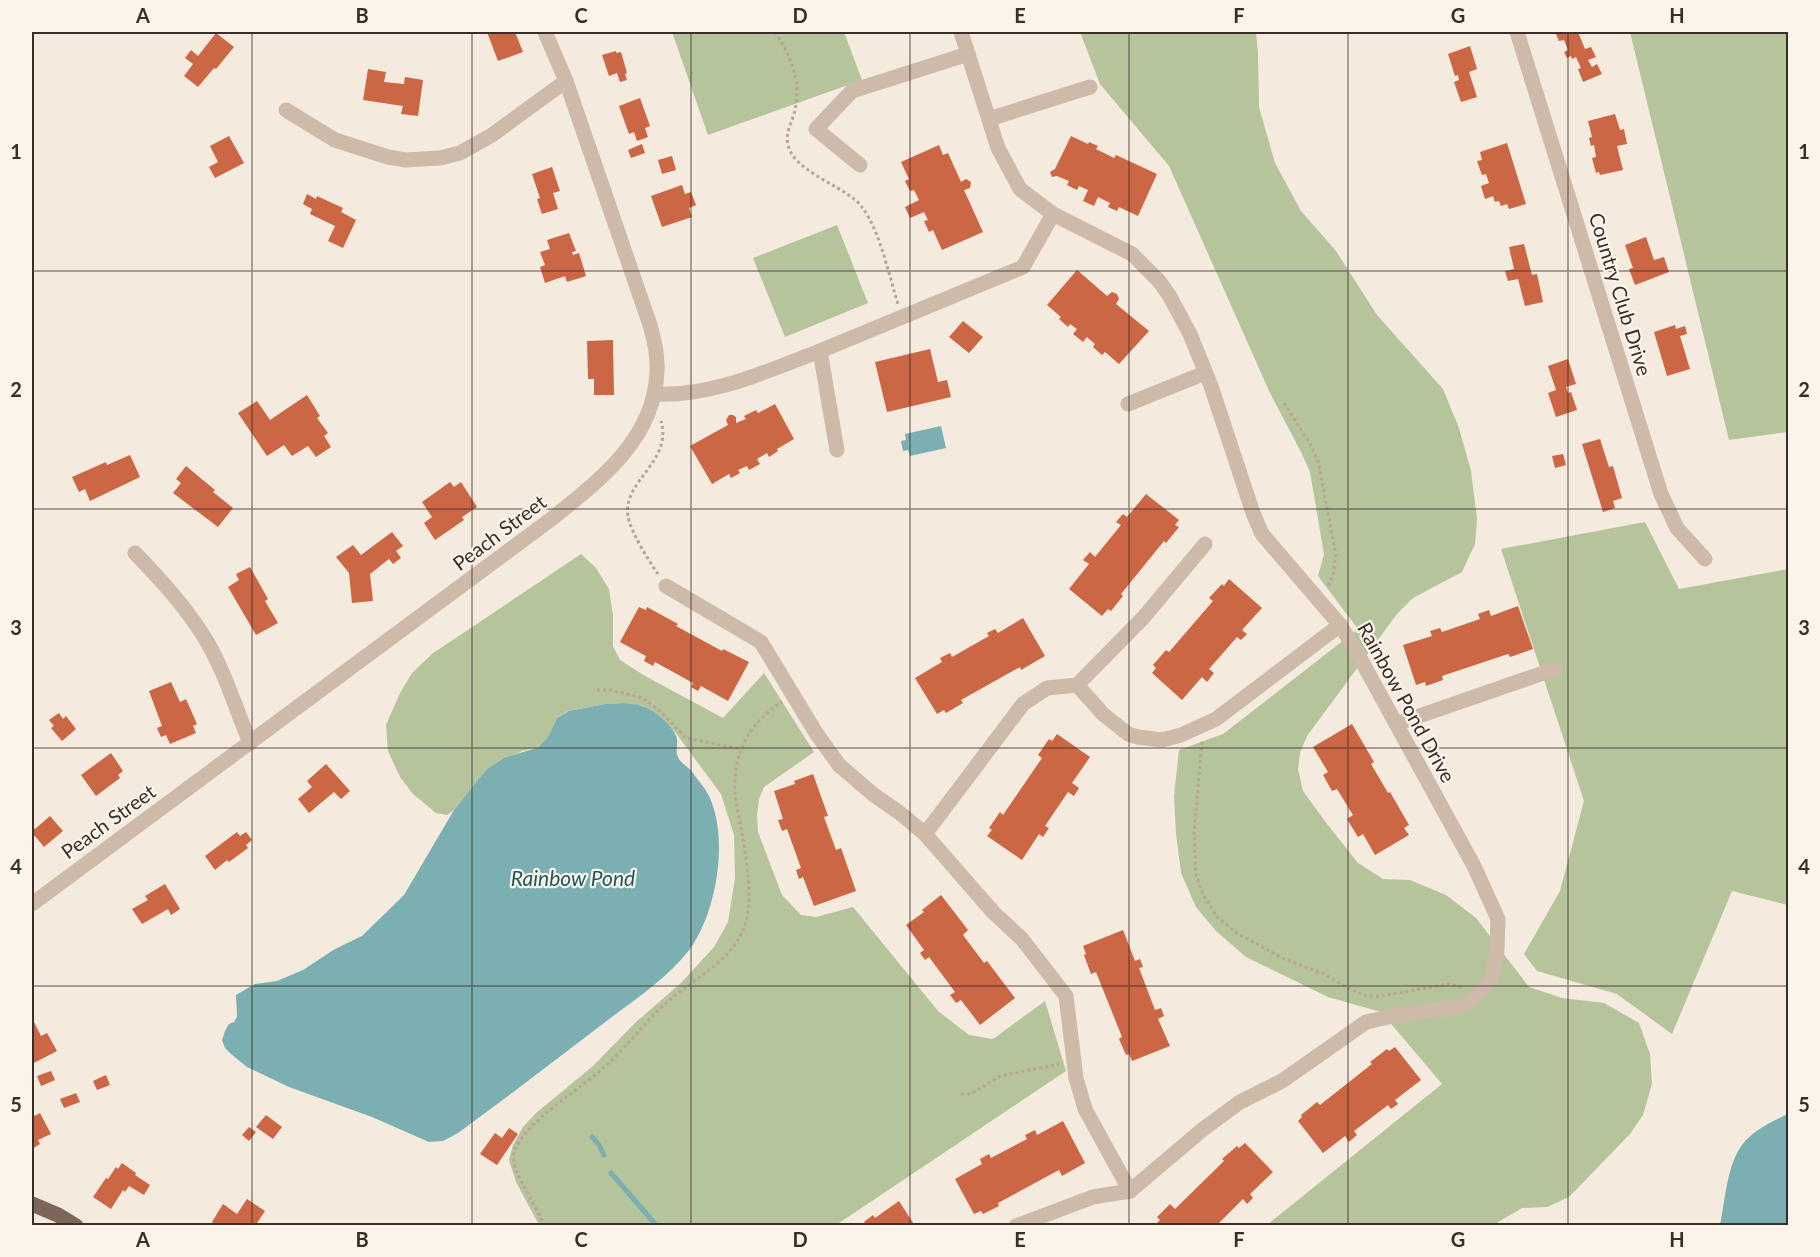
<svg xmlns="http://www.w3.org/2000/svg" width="1820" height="1257" viewBox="0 0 1820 1257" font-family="Lato,sans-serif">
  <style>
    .green { fill: #b6c49c }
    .water { fill: #7bafb2 }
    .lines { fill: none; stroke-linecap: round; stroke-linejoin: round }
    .stream { stroke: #7bafb2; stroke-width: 5 }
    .building { fill: #cb6744 }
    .path { stroke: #b9a493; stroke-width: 3; stroke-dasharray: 3 3; stroke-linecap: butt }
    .minor { stroke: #cdbaa9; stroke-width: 15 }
    .major { stroke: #7c6659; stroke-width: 15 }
    .grid { fill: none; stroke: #392e29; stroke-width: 1.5; stroke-opacity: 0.55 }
    .labels { text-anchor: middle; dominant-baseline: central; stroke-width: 4.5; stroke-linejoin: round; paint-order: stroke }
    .street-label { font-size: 20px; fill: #392e29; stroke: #fbf4ea }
    .water-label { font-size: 21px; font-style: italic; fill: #1c585d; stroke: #fbf4ea }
    .neatline { fill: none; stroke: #392e29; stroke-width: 2 }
    .grid-label { font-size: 20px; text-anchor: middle; font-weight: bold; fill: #392e29 }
  </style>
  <rect width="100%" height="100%" fill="#f4eade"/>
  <g class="green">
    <path d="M672,32H844L862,80L708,135Z"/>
    <path d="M1080,32H1256L1258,55L1259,107L1275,163L1301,211L1336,251L1377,315L1443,389L1459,428L1471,471L1477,519L1475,544L1462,572L1413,598L1397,614L1307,736L1300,753L1298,769L1303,791L1327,824L1358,863L1383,879L1410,880L1446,895L1476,918L1529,987L1562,998L1604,1003L1639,1023L1650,1054L1652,1084L1643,1115L1630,1134L1569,1197L1547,1207L1522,1208L1493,1225H1267L1442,1084L1381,1012L1328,997L1246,957L1216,931L1196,907L1181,873L1176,834L1174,796L1179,750L1223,734L1358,629L1318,576L1324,554L1310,472L1301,452L1270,393L1169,166L1100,84Z"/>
    <path d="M1630,32H1788V432L1729,440Z"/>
    <path d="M837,225L868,303L785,337L753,258Z"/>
    <path d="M1645,522L1679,589L1788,569V905L1732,891L1672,1034L1617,994L1537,971L1524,954L1560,891L1584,801L1501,549Z"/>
    <path d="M581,554L596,568L609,589L613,615V646L620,660L645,676L723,718L764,673L814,752L764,787L759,799L757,815L758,832L782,895L801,915L816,917L853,907L938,1011L969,1035L993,1039L1045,1001L1066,1071L836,1225H539L516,1182L509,1160L513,1145L523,1127L536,1113L593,1066L635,1023L682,982L714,947L728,922L735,878L734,835L721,794L675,732L660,717L643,706L624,703L605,704L568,711L557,718L549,735L539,747L522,751L486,770L454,810L447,815L436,813L413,794L400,777L388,751L386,725L400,693L412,673L432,654Z"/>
  </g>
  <g class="water">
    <path d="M941,426L946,448L910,456L908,450L903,451L901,441L906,440L905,434Z"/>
    <path d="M624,703C629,704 636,704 642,706C653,709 675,727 677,739C678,745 675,751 678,757C680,763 689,767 693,773C698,780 705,788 709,796C729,838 717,911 690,949C666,980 631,1002 600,1026C553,1062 506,1098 458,1133L443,1141L429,1142L372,1117L289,1087L247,1067L231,1054L225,1048L222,1040L225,1031L229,1024L234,1022L237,1017L236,995L255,984L277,981L303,970L335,949L362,936L404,895L454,810L486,770L504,758L539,747L549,735L557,718L569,711L605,704Z"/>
    <path d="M1788,1114V1225H1720C1725,1201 1727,1165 1742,1145C1753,1130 1773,1121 1788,1114Z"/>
  </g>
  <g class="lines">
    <g class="stream">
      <path d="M592,1137L599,1145L604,1155"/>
      <path d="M611,1173L657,1226"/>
    </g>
  </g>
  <g class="building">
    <path d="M487,32H515L523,52L498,61Z"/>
    <path d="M1562,32H1578L1585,49L1591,47L1596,57L1588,60L1592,67L1597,64L1602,74L1583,82L1578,69L1581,68L1576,57L1572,59L1571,56L1567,58L1564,52L1568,50L1564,40L1559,41L1556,34Z"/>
    <path d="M216,33L234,47L216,69L214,68L198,87L184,76L193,64L185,58L191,50L198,56Z"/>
    <path d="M1470,46L1477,69L1469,72L1477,97L1461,102L1454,82L1459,80L1458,75L1455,76L1448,54Z"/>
    <path d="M616,51V53L621,52L627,73L625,74L627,80L620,82L617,73L609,76L602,55Z"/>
    <path d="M368,69L386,72L384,82L404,84L405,77L423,80L418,116L401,114L403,106L363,100Z"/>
    <path d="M640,98L650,126L645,128L648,137L637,141L634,132L629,134L619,106Z"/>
    <path d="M1615,114L1620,130L1624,129L1627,144L1617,146L1623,170L1600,175L1599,172L1596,173L1592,158L1596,157L1594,145L1591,146L1589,138L1592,137L1588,121Z"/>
    <path d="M229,136L244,163L215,178L209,167L218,162L210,146Z"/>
    <path d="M1071,136L1088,144L1089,142L1098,146L1096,149L1114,158L1116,155L1157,174L1138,216L1119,207L1117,211L1108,207L1110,203L1098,197L1094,206L1083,201L1088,190L1079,186L1077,190L1067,185L1069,181L1057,176L1052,177L1050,172L1055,169Z"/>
    <path d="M1507,143L1526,204L1509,209L1507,204L1501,206L1499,201L1495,202L1493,196L1485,199L1481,186L1489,183L1486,174L1482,175L1477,161L1482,160L1480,152Z"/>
    <path d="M642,144L645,153L631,158L628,150Z"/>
    <path d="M939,145L943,155L948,153L961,182L966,179L971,182L970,188L964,190L983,232L942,250L933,230L929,232L924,221L928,220L924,212L910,218L905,207L919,200L914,190L910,191L905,181L909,179L901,162Z"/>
    <path d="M672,156L676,170L662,174L658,160Z"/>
    <path d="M552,167L560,191L553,193L558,209L542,214L537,199L540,198L532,174Z"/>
    <path d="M682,185L685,194L691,192L696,205L689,208L692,217L662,227L651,196Z"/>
    <path d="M307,194L316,199L317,196L343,208L341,212L356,220L343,248L328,241L335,226L310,214L312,209L303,204Z"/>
    <path d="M569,233L576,251L572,252L573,255L579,253L586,276L567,282L565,276L545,283L540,267L545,265L540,252L550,249L547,240Z"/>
    <path d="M1646,237L1654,260L1664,257L1669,272L1635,285L1629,269L1633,268L1625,245Z"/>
    <path d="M1524,244L1532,275L1537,274L1543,302L1525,306L1518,279L1508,281L1505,271L1514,269L1509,247Z"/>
    <path d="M1077,270L1107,296L1112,292L1117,294L1119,299L1116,304L1149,331L1119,364L1105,352L1102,355L1093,347L1095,344L1087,337L1083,342L1073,334L1077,329L1070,324L1068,327L1059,319L1061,317L1047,305Z"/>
    <path d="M963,321L983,337L969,353L949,337Z"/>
    <path d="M1675,325L1676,329L1685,326L1687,334L1680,336L1690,369L1667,376L1654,332Z"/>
    <path d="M613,340L614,395H594V379H588L587,341Z"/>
    <path d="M930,349L938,382L947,380L951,397L887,412L875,362Z"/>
    <path d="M1568,359L1576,384L1566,387L1568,393L1571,392L1577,410L1556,417L1548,393L1556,390L1548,366Z"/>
    <path d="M307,395L320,416L317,418L328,433L324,436L331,447L316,457L308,446L292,456L284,445L267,456L238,413L257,401L270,420Z"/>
    <path d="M775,404L794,439L777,449L778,451L769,457L767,453L757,459L760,464L749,470L747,466L738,470L740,473L731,478L729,474L712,484L690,446L728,425L726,420L729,415H733L736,417V423L746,419L744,416L756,410L758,413Z"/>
    <path d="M1600,439L1609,467L1613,466L1622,498L1613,501L1615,508L1603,512L1582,444Z"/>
    <path d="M1563,454L1566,465L1555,468L1552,456Z"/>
    <path d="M130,455L140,477L90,501L85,489L79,492L72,477L106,462L107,465Z"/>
    <path d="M186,466L215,490L213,492L233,508L218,527L173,493L181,483L176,479Z"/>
    <path d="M450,482L454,487L461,482L477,507L462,517L464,520L435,540L424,523L432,517L422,502Z"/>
    <path d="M1146,494L1179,520L1175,525L1179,527L1166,543L1164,541L1121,594L1123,596L1111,611L1108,609L1102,616L1069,589L1089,564L1083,560L1090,552L1095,557L1121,525L1116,522L1123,514L1127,517Z"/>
    <path d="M392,532L403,546L396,551L401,558L393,564L389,559L370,574L373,601L352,603L349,573L336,557L353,545L361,555Z"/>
    <path d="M250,567L268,599L265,601L278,623L256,635L228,587L239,580L236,574Z"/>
    <path d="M1229,579L1262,608L1242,630L1247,634L1241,640L1237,637L1209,669L1214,673L1207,682L1202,677L1182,700L1152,673L1156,668L1153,665L1166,650L1169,652L1213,601L1209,598L1222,584L1224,586Z"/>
    <path d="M1518,606L1533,649L1510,657L1508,654L1442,676L1443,680L1426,686L1425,682L1416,685L1403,645L1432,636L1430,631L1440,628L1442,632L1480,619L1478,614L1489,610L1491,616Z"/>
    <path d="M639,607L646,610L647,607L678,624L676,626L722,651L723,649L749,662L728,701L701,686L698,691L691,687L693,683L655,662L653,666L644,661L646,656L620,642Z"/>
    <path d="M1023,618L1045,656L1021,670L1020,667L961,700L963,703L946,713L944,710L937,714L915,678L942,662L940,658L950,653L952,657L989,636L987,633L995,629L998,633Z"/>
    <path d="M171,682L180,702L186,699L197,724L193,726L196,733L170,744L166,735L161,737L157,728L162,726L149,691Z"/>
    <path d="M59,713L63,719L66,716L76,729L62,741L51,728L54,726L49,720Z"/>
    <path d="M1352,724L1374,762L1371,764L1388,793L1390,792L1409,825L1404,828L1409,835L1375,855L1363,834L1358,837L1347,819L1353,815L1337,789L1332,791L1323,775L1328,772L1313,747Z"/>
    <path d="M1057,734L1090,757L1072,783L1079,788L1074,796L1068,792L1045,826L1049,828L1043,837L1039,834L1022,860L987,836L992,830L989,828L1000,812L1003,815L1042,758L1038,755L1049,739L1052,741Z"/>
    <path d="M111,753L123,771L118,775L120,778L96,796L81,775Z"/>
    <path d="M326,764L350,791L341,799L334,792L309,813L298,799L312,787L307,781Z"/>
    <path d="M813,774L828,816L824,817L836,850L841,848L856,891L814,906L803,877L799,879L796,870L801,868L787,829L782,831L778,820L783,819L774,791L795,784L794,781Z"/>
    <path d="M50,816L63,831L44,847L35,836L32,839V825L35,829Z"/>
    <path d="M237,832L240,836L246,832L252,840L246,845L248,848L229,862L227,860L215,870L205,856Z"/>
    <path d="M165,884L180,909L171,915L168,909L142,924L132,909L148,900L145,896Z"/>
    <path d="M941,895L968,930L963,935L984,963L987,961L1015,998L980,1025L961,1000L956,1003L950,995L955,992L929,957L925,960L920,953L924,950L906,925L924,912L922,910Z"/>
    <path d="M1123,930L1135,961L1140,959L1143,967L1139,968L1155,1010L1161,1008L1164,1016L1158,1019L1170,1046L1132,1061L1129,1054L1126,1055L1119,1039L1122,1037L1096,972L1091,974L1084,955L1086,954L1083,946Z"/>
    <path d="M32,1018L41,1036L47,1033L57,1051L32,1064Z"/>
    <path d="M1395,1047L1421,1080L1395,1100L1398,1104L1391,1109L1388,1105L1354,1131L1357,1135L1349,1142L1345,1136L1323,1153L1298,1121L1302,1117L1301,1115L1317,1102L1320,1105L1372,1064L1370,1062L1387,1049L1389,1051Z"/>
    <path d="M51,1071L55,1080L41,1086L37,1076Z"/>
    <path d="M106,1075L110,1085L97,1090L93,1081Z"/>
    <path d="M76,1093L80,1102L64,1108L60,1099Z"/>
    <path d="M40,1113L51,1134L38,1140L40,1144L32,1149V1117Z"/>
    <path d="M266,1115L282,1127L273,1139L256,1127Z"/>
    <path d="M1063,1121L1085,1163L1062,1176L1059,1170L998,1203L999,1206L983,1214L981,1211L974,1214L955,1179L982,1164L980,1159L989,1154L991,1158L1027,1139L1025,1135L1035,1130L1037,1135Z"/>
    <path d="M249,1127L256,1132L249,1141L242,1135Z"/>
    <path d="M509,1128L518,1134L497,1165L480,1154L495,1133L502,1138Z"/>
    <path d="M1245,1143L1273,1172L1250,1194L1253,1198L1247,1204L1243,1199L1216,1226H1154L1160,1220L1157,1217L1170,1204L1175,1209L1224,1161L1222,1159L1237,1146L1239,1148Z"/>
    <path d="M122,1163L136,1173L135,1175L150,1185L144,1195L129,1186L125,1192L123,1190L111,1209L93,1197L106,1178L108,1179L116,1167L118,1169Z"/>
    <path d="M247,1199L265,1211L255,1226H217L212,1222L223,1204L237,1214Z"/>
    <path d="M899,1201L915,1226H867L864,1222L873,1215L875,1218Z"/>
  </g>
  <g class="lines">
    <g class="path">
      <path d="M775,32C792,57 802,83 794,114C791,124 785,134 788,145C793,169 836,184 854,199C877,216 889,276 898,304"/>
      <path d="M1284,403L1309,442L1318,461L1336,555L1333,575L1327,588"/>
      <path d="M658,574C649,561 630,531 628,516C622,481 673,462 661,421"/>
      <path d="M597,690H610L643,698L660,711L686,738L741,749"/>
      <path d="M1202,742L1194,832L1196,876L1203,894L1217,917L1237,933L1284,959L1324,974L1348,988L1366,996H1381L1449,984L1458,986L1463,989"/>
      <path d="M961,1094H971L1000,1076L1059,1064"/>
      <path d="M545,1226L516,1171C514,1164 512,1156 515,1149C531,1118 576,1092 602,1069C627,1048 646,1019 672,998C697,977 734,959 745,925C756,891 741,832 735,795C732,756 748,723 782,702"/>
    </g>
    <g class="minor">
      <path d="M1517,32L1661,494L1677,528L1705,559"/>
      <path d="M286,110L335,140L388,157L406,160L440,158L460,153L492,135L566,81"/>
      <path d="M989,119L1090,87"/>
      <path d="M860,165L816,129L852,91L968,54"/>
      <path d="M820,351L1023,267L1053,214"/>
      <path d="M654,394C712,397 767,371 820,351L837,450"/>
      <path d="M1128,404L1205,373"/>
      <path d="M135,553C161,580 186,607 206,640C225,672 236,709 250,743"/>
      <path d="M666,586L761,642L816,733L839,765L874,795L900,813L925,834L993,912L1022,939L1066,996L1076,1078L1085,1109L1130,1191L1202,1130L1240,1102L1282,1081L1366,1022L1398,1015L1454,1008L1466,1004L1471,1001L1492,978L1497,950L1498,919L1474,866L1354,647L1340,625L1262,534L1253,513L1211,386L1190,334L1169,295L1159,281L1132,254L1053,214L1020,189L998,148L961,32"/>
      <path d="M1077,685L1103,714L1128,734L1138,737L1162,740L1181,735L1216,719L1340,625"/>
      <path d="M1396,724L1555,669"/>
      <path d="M925,834L1023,704L1047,688L1077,685L1143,618L1205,544"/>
      <path d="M32,904L550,520C599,481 655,439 657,371C658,355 654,340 650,325L566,81L545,32"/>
      <path d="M1016,1226L1093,1197L1130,1191"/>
    </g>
    <path class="major" d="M32,1204L58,1215L76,1226"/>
  </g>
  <path class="grid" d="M252,32V1226M472,32V1226M691,32V1226M910,32V1226M1129,32V1226M1348,32V1226M1568,32V1226M32,271H1788M32,509H1788M32,748H1788M32,986H1788"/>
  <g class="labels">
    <g class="street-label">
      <text transform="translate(1621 294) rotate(73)">Country Club Drive</text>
      <text transform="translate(499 532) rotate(-37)">Peach Street</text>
      <text transform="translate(1407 702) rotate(61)">Rainbow Pond Drive</text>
      <text transform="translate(108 821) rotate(-36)">Peach Street</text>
    </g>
    <g class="water-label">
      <text x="573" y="877">Rainbow Pond</text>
    </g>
  </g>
  <rect width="1820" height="1257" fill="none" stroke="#fbf4ea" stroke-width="66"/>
  <rect x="33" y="33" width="1754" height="1191" class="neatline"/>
  <g class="grid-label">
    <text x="143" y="23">A</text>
    <text x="362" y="23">B</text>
    <text x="581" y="23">C</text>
    <text x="800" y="23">D</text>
    <text x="1020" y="23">E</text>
    <text x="1239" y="23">F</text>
    <text x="1458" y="23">G</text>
    <text x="1677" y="23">H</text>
    <text x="16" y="159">1</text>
    <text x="1804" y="159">1</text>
    <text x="16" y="397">2</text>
    <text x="1804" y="397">2</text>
    <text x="16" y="635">3</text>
    <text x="1804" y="635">3</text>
    <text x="16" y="874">4</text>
    <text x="1804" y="874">4</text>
    <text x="16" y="1112">5</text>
    <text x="1804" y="1112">5</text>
    <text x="143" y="1247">A</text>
    <text x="362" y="1247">B</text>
    <text x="581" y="1247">C</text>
    <text x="800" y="1247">D</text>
    <text x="1020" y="1247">E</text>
    <text x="1239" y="1247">F</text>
    <text x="1458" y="1247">G</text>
    <text x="1677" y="1247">H</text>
  </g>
</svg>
